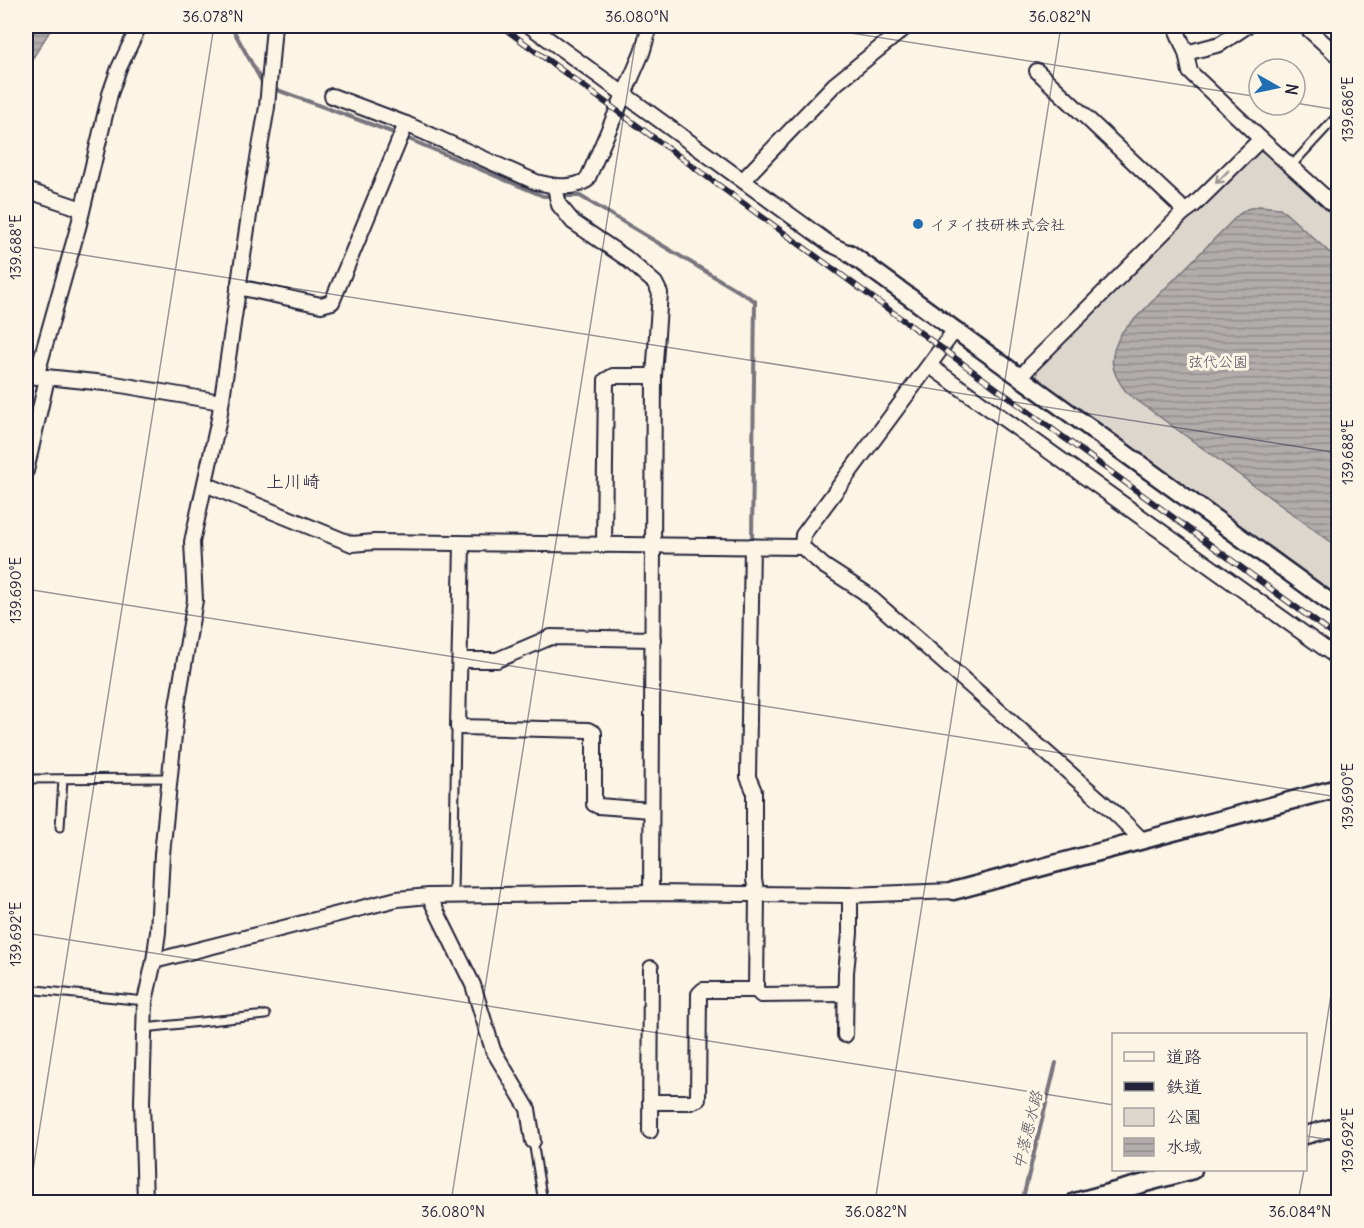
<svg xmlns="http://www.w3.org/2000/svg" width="1364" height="1228" viewBox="0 0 1364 1228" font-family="Delius,'Klee One',sans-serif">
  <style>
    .park { fill: #dcd6cc; stroke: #7f7c84; stroke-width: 1.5 }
    .water { fill: url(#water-rules); stroke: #78757e; stroke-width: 1.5 }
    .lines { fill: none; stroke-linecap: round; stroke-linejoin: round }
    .stream { stroke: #78757e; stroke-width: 4 }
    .service-casing { stroke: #22223b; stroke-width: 11 }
    .minor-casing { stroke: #22223b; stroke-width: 18 }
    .tertiary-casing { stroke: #22223b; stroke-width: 21 }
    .service { stroke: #fcf5e5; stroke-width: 7 }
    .minor { stroke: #fcf5e5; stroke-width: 14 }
    .tertiary { stroke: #fcf5e5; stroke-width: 16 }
    .rail-casing { stroke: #22223b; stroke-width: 6 }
    .rail { stroke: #fcf5e5; stroke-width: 4; stroke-dasharray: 11; stroke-linecap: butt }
    .oneway { stroke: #9a9698 }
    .ticks { fill: none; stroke: #22223b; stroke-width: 1.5; stroke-opacity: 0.45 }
    .poi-dot { fill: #1f6fb2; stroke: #fcf5e5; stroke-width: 2 }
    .labels { text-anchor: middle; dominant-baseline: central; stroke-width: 6; stroke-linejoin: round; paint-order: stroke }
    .poi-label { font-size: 15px; fill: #22223b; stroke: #fcf5e5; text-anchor: start }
    .park-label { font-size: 15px; fill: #504f5f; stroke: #fcf5e5 }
    .water-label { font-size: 16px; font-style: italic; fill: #545362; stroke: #fcf5e5 }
    .quarter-label { font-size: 18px; fill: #22223b; stroke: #fcf5e5 }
    .neatline { fill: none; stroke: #22223b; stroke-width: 2 }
    .ticks-label { font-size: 15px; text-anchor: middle; fill: #22223b }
  </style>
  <defs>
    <pattern id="water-rules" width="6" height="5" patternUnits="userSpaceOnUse" patternTransform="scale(1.5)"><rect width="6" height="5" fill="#b2adab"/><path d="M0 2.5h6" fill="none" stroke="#908c8c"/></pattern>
  </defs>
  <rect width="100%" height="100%" fill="#fcf5e5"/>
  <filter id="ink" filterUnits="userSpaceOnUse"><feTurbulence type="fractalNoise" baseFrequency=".0167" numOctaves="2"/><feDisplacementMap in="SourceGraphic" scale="12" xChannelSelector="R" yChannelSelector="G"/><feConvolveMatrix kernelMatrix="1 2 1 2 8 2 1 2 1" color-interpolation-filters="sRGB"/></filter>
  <g filter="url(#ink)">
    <path class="park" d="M1265,147L1338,215V599L1037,379V370L1259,148Z"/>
    <g class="water">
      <path d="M37,26H53L26,69V44Z"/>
      <path d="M1259,206L1280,208L1338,260V547L1127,393C1109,370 1108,357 1122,332L1238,215L1247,209Z"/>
    </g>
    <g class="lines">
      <g class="stream">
        <path d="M231,26L262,82L265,84"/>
        <path d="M272,88L397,134"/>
        <path d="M404,137L543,196H552"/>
        <path d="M560,196H580L755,301L752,538"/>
        <path d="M1022,1202L1056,1063"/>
      </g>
      <g class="service-casing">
        <g id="service">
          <path d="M1291,166L1338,115"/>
          <path d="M1330,201L1338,192"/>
          <path d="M26,779L170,778"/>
          <path d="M60,827L63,779"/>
          <path d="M453,894L456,733L458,727"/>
          <path d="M26,989L145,1001"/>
          <path d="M144,1028L266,1015"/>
          <path d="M533,1141L543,1202"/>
        </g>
      </g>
      <g class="minor-casing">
        <g id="minor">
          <path d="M530,26L830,244L849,253"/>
          <path d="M1175,26L1186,53L1190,72L1261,139L1338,209"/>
          <path d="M1305,26L1338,56"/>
          <path d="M1186,53L1220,44L1247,26"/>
          <path d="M1037,71L1179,205L1183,213"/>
          <path d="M332,96L406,124"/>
          <path d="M743,180L834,85L907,26"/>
          <path d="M555,187L559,205L573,222L626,258L655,283L660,293L654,376L651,893"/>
          <path d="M26,190L82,209"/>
          <path d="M238,287L321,305L332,302L406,124L536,182C553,186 571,190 587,180L642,53L650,26"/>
          <path d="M930,366L1338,658"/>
          <path d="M26,375L115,384L221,402"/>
          <path d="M36,377L79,224L110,94L119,68L139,26"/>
          <path d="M1020,378L1031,365L1183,213L1194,205L1261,139"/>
          <path d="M26,471L47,378"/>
          <path d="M205,484L352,544L374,542L802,547L824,566L864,592L1116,814L1142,840"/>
          <path d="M462,544L458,727L588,730L594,733V804L598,806L651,810"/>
          <path d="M604,545L606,380L613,376H654"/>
          <path d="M752,546L748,777L754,791V880L757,894L756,990L761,995L845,994"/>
          <path d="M802,547L803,535L955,330"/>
          <path d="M460,660H497L551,637L653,639"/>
          <path d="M429,896L473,985L493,1050L528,1109L533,1141"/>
          <path d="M154,961L397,899L429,896L651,893L850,895L953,891"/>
          <path d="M845,1035L846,972L850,933V895"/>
          <path d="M650,1102H691L698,1099L699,994L703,990H756"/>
          <path d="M650,1131L651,968"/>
          <path d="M145,1202L142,1102L145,1001L154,961L158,932L162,854L177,706L195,600L192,542L219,419L253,188L267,107L274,26"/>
        </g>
      </g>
      <g class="tertiary-casing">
        <g id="tertiary">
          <path d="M849,253L1338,608"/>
          <path d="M953,891L1338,788"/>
          <path d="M1306,1135L1338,1126"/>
          <path d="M1075,1202L1193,1170"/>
        </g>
      </g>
      <use href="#service" class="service"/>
      <use href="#minor" class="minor"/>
      <use href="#tertiary" class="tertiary"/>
      <g class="rail-casing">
        <path id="rail" d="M501,26L1338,638"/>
      </g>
      <use href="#rail" class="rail"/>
    </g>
    <defs><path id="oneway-shaft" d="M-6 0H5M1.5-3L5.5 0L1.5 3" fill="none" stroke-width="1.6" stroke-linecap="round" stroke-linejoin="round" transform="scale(1.5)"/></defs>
    <use class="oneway" href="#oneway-shaft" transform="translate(1222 177) rotate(135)"/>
  </g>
  <path class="ticks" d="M806,26L1259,97M1295,103L1338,110M26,246L1338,453M26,589L1338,797M26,933L1114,1105M1306,1136L1338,1141M1306,1157L1338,949M28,1202L214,26M451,1202L638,26M875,1202L1061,26M1298,1202L1304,1170"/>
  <circle class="poi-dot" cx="918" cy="224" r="6"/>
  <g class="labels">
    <g class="poi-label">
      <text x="930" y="224">イヌイ技研株式会社</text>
    </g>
    <g class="park-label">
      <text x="1218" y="361">弦代公園</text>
    </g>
    <g class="water-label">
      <text transform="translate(1027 1130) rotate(-76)">中落悪水路</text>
    </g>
    <g class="quarter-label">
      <text x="293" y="481">上川崎</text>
    </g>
  </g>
  <rect width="1364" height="1228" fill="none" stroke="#fcf5e5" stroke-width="66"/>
  <rect x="1112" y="1033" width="195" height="138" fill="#fcf5e5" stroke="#a5a1a1" stroke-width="1.5"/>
  <rect x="1124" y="1052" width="30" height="9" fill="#fcf5e5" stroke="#a5a1a1" stroke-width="1.5"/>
  <text x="1166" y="1063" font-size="18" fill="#22223b">道路</text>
  <rect x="1124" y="1082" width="30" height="9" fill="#22223b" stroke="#a5a1a1" stroke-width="1.5"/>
  <text x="1166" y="1093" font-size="18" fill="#22223b">鉄道</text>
  <rect x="1124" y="1108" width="30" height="18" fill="#dcd6cc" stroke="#a5a1a1" stroke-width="1.5"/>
  <text x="1166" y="1123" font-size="18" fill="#22223b">公園</text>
  <rect x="1124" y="1138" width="30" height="18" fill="url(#water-rules)" stroke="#a5a1a1" stroke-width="1.5"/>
  <text x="1166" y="1153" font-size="18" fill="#22223b">水域</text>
  <g transform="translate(1277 87) rotate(99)"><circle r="28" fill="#fcf5e5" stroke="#a5a1a1" stroke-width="1.5"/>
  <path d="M0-4.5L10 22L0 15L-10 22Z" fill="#1f6fb2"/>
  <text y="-9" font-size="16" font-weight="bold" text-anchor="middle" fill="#22223b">N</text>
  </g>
  <rect x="33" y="33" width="1298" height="1162" class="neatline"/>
  <g class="ticks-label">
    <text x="213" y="22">36.078°N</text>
    <text x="637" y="22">36.080°N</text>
    <text x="1060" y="22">36.082°N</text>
    <text transform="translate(1348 109) rotate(-90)" y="5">139.686°E</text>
    <text transform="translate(16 247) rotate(-90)" y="5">139.688°E</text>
    <text transform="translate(1348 452) rotate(-90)" y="5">139.688°E</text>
    <text transform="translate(16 590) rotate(-90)" y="5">139.690°E</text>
    <text transform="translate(1348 796) rotate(-90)" y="5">139.690°E</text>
    <text transform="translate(16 934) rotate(-90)" y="5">139.692°E</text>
    <text transform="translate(1348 1140) rotate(-90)" y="5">139.692°E</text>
    <text x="453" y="1217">36.080°N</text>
    <text x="876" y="1217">36.082°N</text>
    <text x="1300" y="1217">36.084°N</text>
  </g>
</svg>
